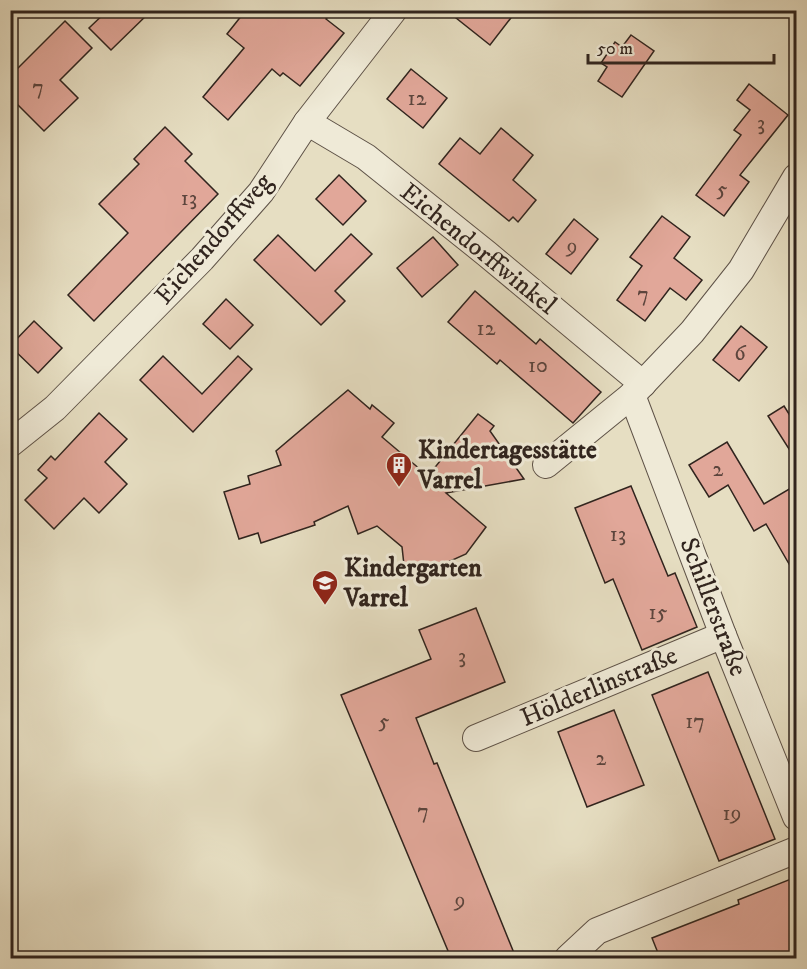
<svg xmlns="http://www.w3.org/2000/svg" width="807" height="969" viewBox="0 0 807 969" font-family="'IM FELL DW Pica',serif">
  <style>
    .building { fill: #e1a799; stroke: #30241e; stroke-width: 1.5 }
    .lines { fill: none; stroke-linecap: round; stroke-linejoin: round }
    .minor-casing { stroke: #5e5247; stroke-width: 28 }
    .minor { stroke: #efead7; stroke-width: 26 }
    .labels { text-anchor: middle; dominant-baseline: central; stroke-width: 6; stroke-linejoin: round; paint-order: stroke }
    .number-label { font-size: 22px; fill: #5c453d }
    .street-label { font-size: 26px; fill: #30241e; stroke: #efead7 }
    .poi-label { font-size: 26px; font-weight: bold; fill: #30241e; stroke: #efead7; text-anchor: start }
  </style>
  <rect width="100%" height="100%" fill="#e6dec2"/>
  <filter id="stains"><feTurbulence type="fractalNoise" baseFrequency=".00333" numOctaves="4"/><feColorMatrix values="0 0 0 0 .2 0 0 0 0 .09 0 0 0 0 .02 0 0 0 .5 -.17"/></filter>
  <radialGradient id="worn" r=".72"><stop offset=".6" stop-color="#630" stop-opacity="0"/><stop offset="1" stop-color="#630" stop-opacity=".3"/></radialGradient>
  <g class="building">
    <path d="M108,10H152L111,50L89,28Z"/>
    <path d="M246,10H334L326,19L344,33L300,86L283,73L280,76L272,69L228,120L203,97L244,48L227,34Z"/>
    <path d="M446,10H517L490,45Z"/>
    <path d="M65,21L92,48L60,80L78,98L44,131L10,97V76Z"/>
    <path d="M631,35L654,51L622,97L598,81L607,67L601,63L615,42L622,47Z"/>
    <path d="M411,69L447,98L423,128L387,99Z"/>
    <path d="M749,84L788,115L740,175L749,182L724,216L696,195L741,135L734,130L750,110L737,100Z"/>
    <path d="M165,127L192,154L185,161L218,194L94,321L68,295L128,233L99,204L139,164L134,159Z"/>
    <path d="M501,128L533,155L513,180L536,200L518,222L513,217L509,221L439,164L460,138L480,154Z"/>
    <path d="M339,175L366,201L343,225L316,199Z"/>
    <path d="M662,216L690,237L674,258L702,280L686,300L670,288L645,321L617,300L642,266L630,257Z"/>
    <path d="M574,219L598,239L571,274L546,254Z"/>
    <path d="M351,234L372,254L335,291L345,301L321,325L254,260L278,235L315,271Z"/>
    <path d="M433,237L458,265L422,297L397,268Z"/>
    <path d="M475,291L536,344L540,339L601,392L573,423L500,360L497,364L448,322Z"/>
    <path d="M226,299L253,325L230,349L203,324Z"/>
    <path d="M34,321L62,348L38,373L10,346Z"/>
    <path d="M741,326L767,347L739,381L713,360Z"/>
    <path d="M163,356L202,394L238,356L252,369L193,432L140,380Z"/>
    <path d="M348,390L370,409L372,405L394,423L382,437L428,476L478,414L494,426L490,431L524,479L446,493L486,527L466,554L437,567L404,565L402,547L377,526L358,534L348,506L314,522L315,525L261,543L258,533L239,539L224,492L250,484L248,476L281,465L276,451Z"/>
    <path d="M784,406L796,425V460L768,416Z"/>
    <path d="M99,413L127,439L105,462L127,484L99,513L84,498L54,529L25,500L47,478L38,470L51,456L55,460Z"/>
    <path d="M727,442L764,504L796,485V576L766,524L754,531L728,485L709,497L689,465Z"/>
    <path d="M631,486L668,576L675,573L697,627L642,650L613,579L605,583L575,508Z"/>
    <path d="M476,608L505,682L416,718L434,764L437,763L516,958H451L341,695L431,659L419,630Z"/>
    <path d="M708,672L775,839L719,861L652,695Z"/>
    <path d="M614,710L644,785L587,807L558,732Z"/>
    <path d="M796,877V958H660L652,938L739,904L738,900Z"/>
  </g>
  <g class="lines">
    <g class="minor-casing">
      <g id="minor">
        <path d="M307,122L366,157L487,254L643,384"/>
        <path d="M632,395L723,635L796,817"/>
        <path d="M10,444L55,408L202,259L261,192L307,122L394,10"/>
        <path d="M546,465L632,395L692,332L741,270L796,177"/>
        <path d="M476,738L723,635"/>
        <path d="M568,958L597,931L796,850"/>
      </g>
    </g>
    <use href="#minor" class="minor"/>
  </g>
  <defs>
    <g id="building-pin" transform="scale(1.35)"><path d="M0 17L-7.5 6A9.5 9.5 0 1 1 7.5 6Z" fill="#8f2418" stroke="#efead7"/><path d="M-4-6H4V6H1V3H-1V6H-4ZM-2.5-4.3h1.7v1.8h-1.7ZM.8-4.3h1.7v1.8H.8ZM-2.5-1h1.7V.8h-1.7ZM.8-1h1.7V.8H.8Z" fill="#fff"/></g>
    <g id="school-pin" transform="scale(1.35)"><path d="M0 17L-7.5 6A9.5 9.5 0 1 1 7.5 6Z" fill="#8f2418" stroke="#efead7"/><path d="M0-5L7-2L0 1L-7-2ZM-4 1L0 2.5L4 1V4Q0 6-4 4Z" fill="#fff"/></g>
  </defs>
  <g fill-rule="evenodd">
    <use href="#building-pin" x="399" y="465"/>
    <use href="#school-pin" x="325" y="583"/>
  </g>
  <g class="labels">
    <g class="number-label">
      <text x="38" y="87">7</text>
      <text x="417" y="98">12</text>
      <text x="761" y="123">3</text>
      <text x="722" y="189">5</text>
      <text x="189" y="198">13</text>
      <text x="572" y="246">9</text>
      <text x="643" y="294">7</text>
      <text x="486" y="328">12</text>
      <text x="740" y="353">6</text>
      <text x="538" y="365">10</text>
      <text x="718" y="469">2</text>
      <text x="618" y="534">13</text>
      <text x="658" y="612">15</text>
      <text x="462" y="656">3</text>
      <text x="384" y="721">5</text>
      <text x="695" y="721">17</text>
      <text x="601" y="758">2</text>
      <text x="423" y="811">7</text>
      <text x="732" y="813">19</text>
      <text x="460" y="900">9</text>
    </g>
    <g class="street-label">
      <text transform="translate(214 239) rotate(-49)">Eichendorffweg</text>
      <text transform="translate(478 249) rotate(39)">Eichendorffwinkel</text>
      <text transform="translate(713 607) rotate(69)">Schillerstraße</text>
      <text transform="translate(599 687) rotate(-23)">Hölderlinstraße</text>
    </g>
    <g class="poi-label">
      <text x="418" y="450">Kindertagesstätte<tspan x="418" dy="30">Varrel</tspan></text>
      <text x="344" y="568">Kindergarten<tspan x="344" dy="30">Varrel</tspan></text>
    </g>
  </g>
  <rect width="807" height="969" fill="none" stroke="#e6dec2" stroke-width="36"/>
  <rect x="12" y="12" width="783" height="945" fill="none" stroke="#30241e" stroke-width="3"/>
  <rect x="18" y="18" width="771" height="933" fill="none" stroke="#30241e" stroke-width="1.5"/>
  <path d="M588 54v9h186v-9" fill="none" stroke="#30241e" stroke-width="3"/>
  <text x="597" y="54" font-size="18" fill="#30241e" stroke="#efead7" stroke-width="4.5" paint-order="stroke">50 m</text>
  <rect width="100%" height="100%" filter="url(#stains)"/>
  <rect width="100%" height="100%" fill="url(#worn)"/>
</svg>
